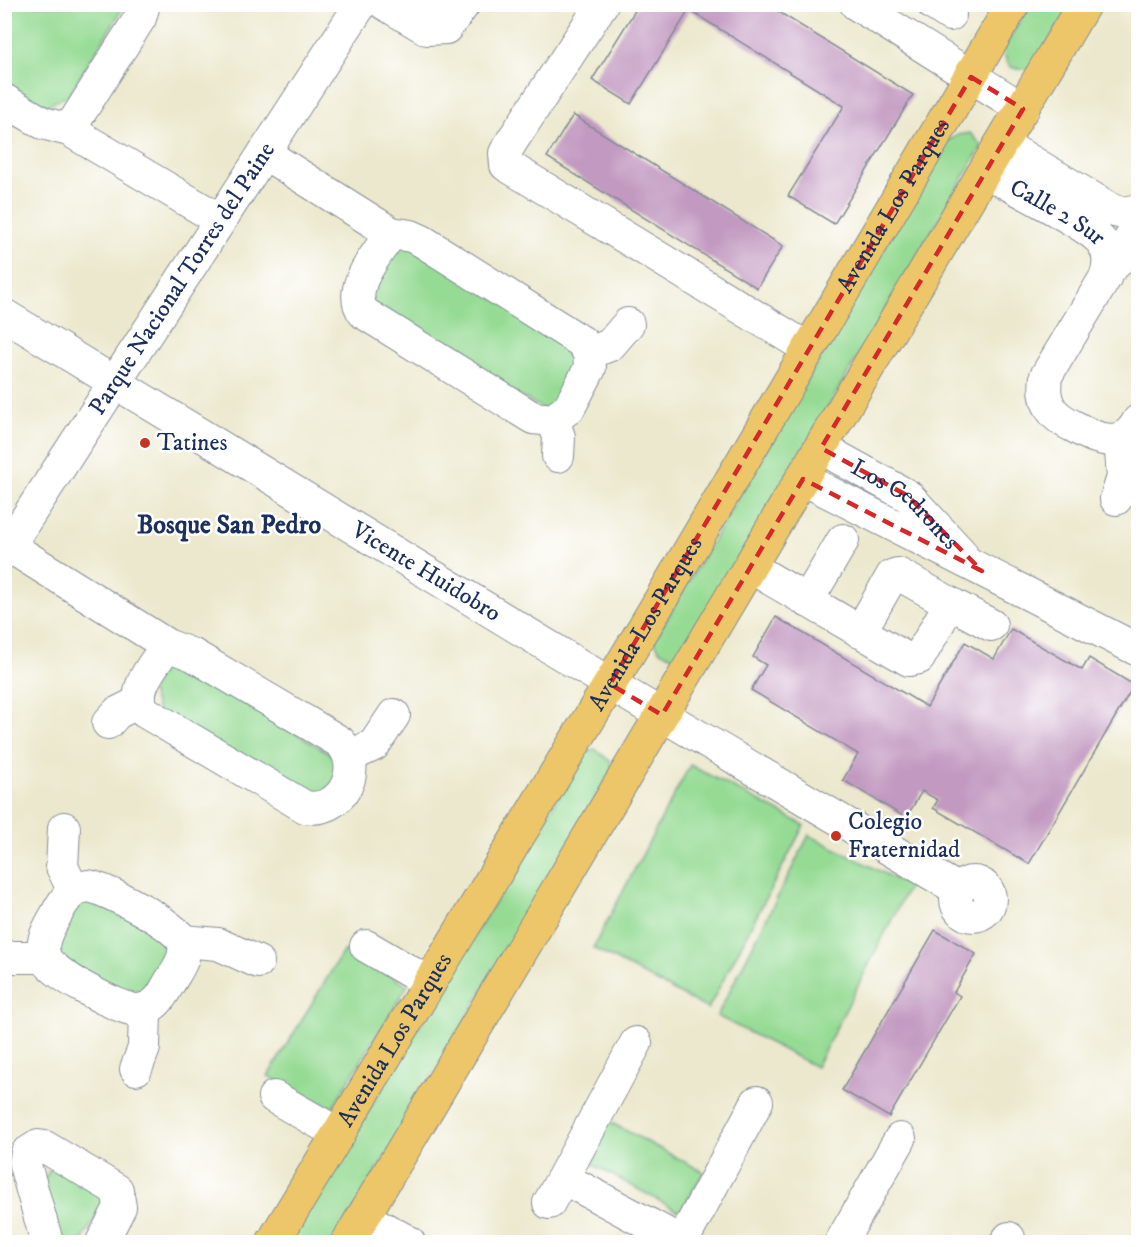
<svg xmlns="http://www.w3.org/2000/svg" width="1143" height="1247" viewBox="0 0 1143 1247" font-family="'IM FELL DW Pica',serif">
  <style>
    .green { fill: #96db94; stroke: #588579; stroke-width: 1.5 }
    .building { fill: #c29ac1 }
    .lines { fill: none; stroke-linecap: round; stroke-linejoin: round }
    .minor-casing { stroke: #848c96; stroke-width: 34 }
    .major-casing { stroke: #848c96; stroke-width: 35 }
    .minor { stroke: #fff; stroke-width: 32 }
    .major { stroke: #ecc669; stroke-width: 33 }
    .marked { fill: none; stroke: #d62828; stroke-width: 4.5; stroke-dasharray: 12 8; stroke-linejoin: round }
    .poi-dot { fill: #c8321e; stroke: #fff; stroke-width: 2 }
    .labels { text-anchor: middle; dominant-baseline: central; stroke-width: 5; stroke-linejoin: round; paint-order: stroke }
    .street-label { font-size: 24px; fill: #1b2f5e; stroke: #fff }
    .poi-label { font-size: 24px; fill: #1b2f5e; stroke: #fff; text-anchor: start }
    .neighbourhood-label { font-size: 26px; font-weight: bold; fill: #1b2f5e; stroke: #fff }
  </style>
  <rect width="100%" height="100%" fill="#fff"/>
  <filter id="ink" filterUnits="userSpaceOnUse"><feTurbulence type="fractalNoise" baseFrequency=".0167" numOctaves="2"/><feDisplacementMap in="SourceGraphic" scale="12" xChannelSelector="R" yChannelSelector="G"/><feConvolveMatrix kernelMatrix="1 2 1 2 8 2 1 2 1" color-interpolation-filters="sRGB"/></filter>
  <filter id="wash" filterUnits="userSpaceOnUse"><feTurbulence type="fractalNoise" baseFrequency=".008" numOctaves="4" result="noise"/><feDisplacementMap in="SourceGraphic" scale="24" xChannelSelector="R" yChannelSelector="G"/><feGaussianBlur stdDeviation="1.35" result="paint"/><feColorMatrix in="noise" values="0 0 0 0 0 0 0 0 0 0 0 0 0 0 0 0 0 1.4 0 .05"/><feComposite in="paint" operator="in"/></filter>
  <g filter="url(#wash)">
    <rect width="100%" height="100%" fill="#ece8cd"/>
    <g class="green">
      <path d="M5,5H125L69,95L44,107L5,86Z"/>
      <path d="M1029,5H1072L1031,69C1010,69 1008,70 1003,49Z"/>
      <path d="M970,133L982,146L679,660L660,651L654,641L947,141L958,135Z"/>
      <path d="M400,240L582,353L552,414L373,312L365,285Z"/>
      <path d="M168,658L338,758L337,782L313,799L158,712L150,689Z"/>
      <path d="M595,749L611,762L612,769L335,1242H289L584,754Z"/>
      <path d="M690,765L804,825L708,1009L593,948Z"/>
      <path d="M809,835L909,886L816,1067L717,1016Z"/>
      <path d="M83,898L165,933L174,962L135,1002L58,956L55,936Z"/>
      <path d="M344,950L408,985L332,1108L268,1076Z"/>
      <path d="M606,1120L704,1172L682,1209L678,1211L590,1163L589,1160Z"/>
      <path d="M52,1166L102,1192L104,1204L81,1242H55L41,1185Z"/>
    </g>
    <g id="blocks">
      <g class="building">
        <path d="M639,4H766L913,95L834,224L788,196L844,106L689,10L631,104L592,80Z"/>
        <path d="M573,115L783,246L757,288L547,157Z"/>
        <path d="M776,617L927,707L965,642L994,659L1011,629L1082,670L1089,658L1134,685L1029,864L933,808L938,800L922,791L906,818L843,780L858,754L751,690L766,665L753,657Z"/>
        <path d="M935,930L976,954L954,992L960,996L889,1117L842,1090Z"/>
      </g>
    </g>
  </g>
  <g filter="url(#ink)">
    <use href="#blocks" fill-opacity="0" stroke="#848c96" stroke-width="1.5"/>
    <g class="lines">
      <g class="minor-casing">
        <g id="minor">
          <path d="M385,4L427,29L446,28L464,4"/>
          <path d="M602,4L512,141L505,153L506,165L809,349"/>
          <path d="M856,4L1023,109"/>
          <path d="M933,4L950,15"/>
          <path d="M4,100L43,123L69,130L220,220"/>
          <path d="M69,130L140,18L144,4"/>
          <path d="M1002,144L1114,211L1124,213L1138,210"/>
          <path d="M264,153L391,233"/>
          <path id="s1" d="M986,172C1009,185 1089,225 1102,242C1110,253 1110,266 1105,278L1046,376C1045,387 1044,397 1050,407C1055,417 1065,422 1075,427C1097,440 1123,450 1138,421"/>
          <path d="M391,233L411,236L422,241L582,342L589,353L590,368L569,408L553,420L533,418L364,313C345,289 378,254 391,233Z"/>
          <path d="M1108,270L1117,262L1138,225"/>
          <path id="s2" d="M4,315L635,699L959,890"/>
          <path d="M589,353L610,345L628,324"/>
          <path d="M553,420L559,437L558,456"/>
          <path id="s3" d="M821,448L908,496L961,553"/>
          <path d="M803,479L1138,650"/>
          <path d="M1116,499L1123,477L1120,439"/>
          <path d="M4,543L167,645L193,655L340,742C365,768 342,814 305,807L145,712C128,691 156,663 167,645"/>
          <path id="s4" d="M4,553L361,4"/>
          <path d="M750,567L909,660L919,658L950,603L898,574L892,576L860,632"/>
          <path d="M807,601L843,540"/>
          <path d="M950,603L991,625"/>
          <path d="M108,723L117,713L139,702"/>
          <path d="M350,756L374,745L394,715"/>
          <path d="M64,828L62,867L74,891"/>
          <circle cx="973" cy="899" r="17"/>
          <path d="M88,886C107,889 180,926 184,944C187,958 175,973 168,985C161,998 154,1009 138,1010C122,1011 51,973 45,958C39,942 49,928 56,915C64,900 70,889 88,886Z"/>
          <path d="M183,941L218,944L258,962"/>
          <path d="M366,946L429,983"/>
          <path d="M4,957H45"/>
          <path d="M136,1069L144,1048L145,1009"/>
          <path d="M274,1097L339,1134"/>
          <path d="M563,1178L682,1242"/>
          <path d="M549,1203L636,1043"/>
          <path d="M363,1217L409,1242"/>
          <path d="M47,1242L25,1165L27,1153L38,1146L45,1147L117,1190L120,1207L102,1242"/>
          <path d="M682,1242L757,1102"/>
          <path d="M841,1242L900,1139"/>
          <path d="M1006,1242L1009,1238"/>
        </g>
      </g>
      <g class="major-casing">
        <g id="major">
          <path id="s5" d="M273,1242L645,626L1013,4"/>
          <path d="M348,1242L1084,4"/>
        </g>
      </g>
      <use href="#minor" class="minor"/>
      <use href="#major" class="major"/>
    </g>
  </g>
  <path class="marked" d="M971,77L1023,109L821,448L908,496L982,571L803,479L662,715L610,684Z"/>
  <g class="poi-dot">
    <circle cx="145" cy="443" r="6"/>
    <circle cx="836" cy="836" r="6"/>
  </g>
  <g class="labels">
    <g class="street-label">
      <text stroke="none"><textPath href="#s5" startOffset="1208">Avenida Los Parques</textPath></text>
      <text stroke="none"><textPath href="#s1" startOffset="82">Calle 2 Sur</textPath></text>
      <text stroke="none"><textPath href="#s4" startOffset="327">Parque Nacional Torres del Paine</textPath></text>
      <text stroke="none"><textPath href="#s3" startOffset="102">Los Cedrones</textPath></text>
      <text stroke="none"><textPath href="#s2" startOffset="494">Vicente Huidobro</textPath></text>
      <text stroke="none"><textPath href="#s5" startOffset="722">Avenida Los Parques</textPath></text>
      <text stroke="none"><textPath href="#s5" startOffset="236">Avenida Los Parques</textPath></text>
    </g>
    <g class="poi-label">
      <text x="157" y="443">Tatines</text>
      <text x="848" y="822">Colegio<tspan x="848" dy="28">Fraternidad</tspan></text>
    </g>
    <g class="neighbourhood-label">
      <text x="229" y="525">Bosque San Pedro</text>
    </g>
  </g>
  <rect width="1143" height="1247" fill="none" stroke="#fff" stroke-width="24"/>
</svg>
